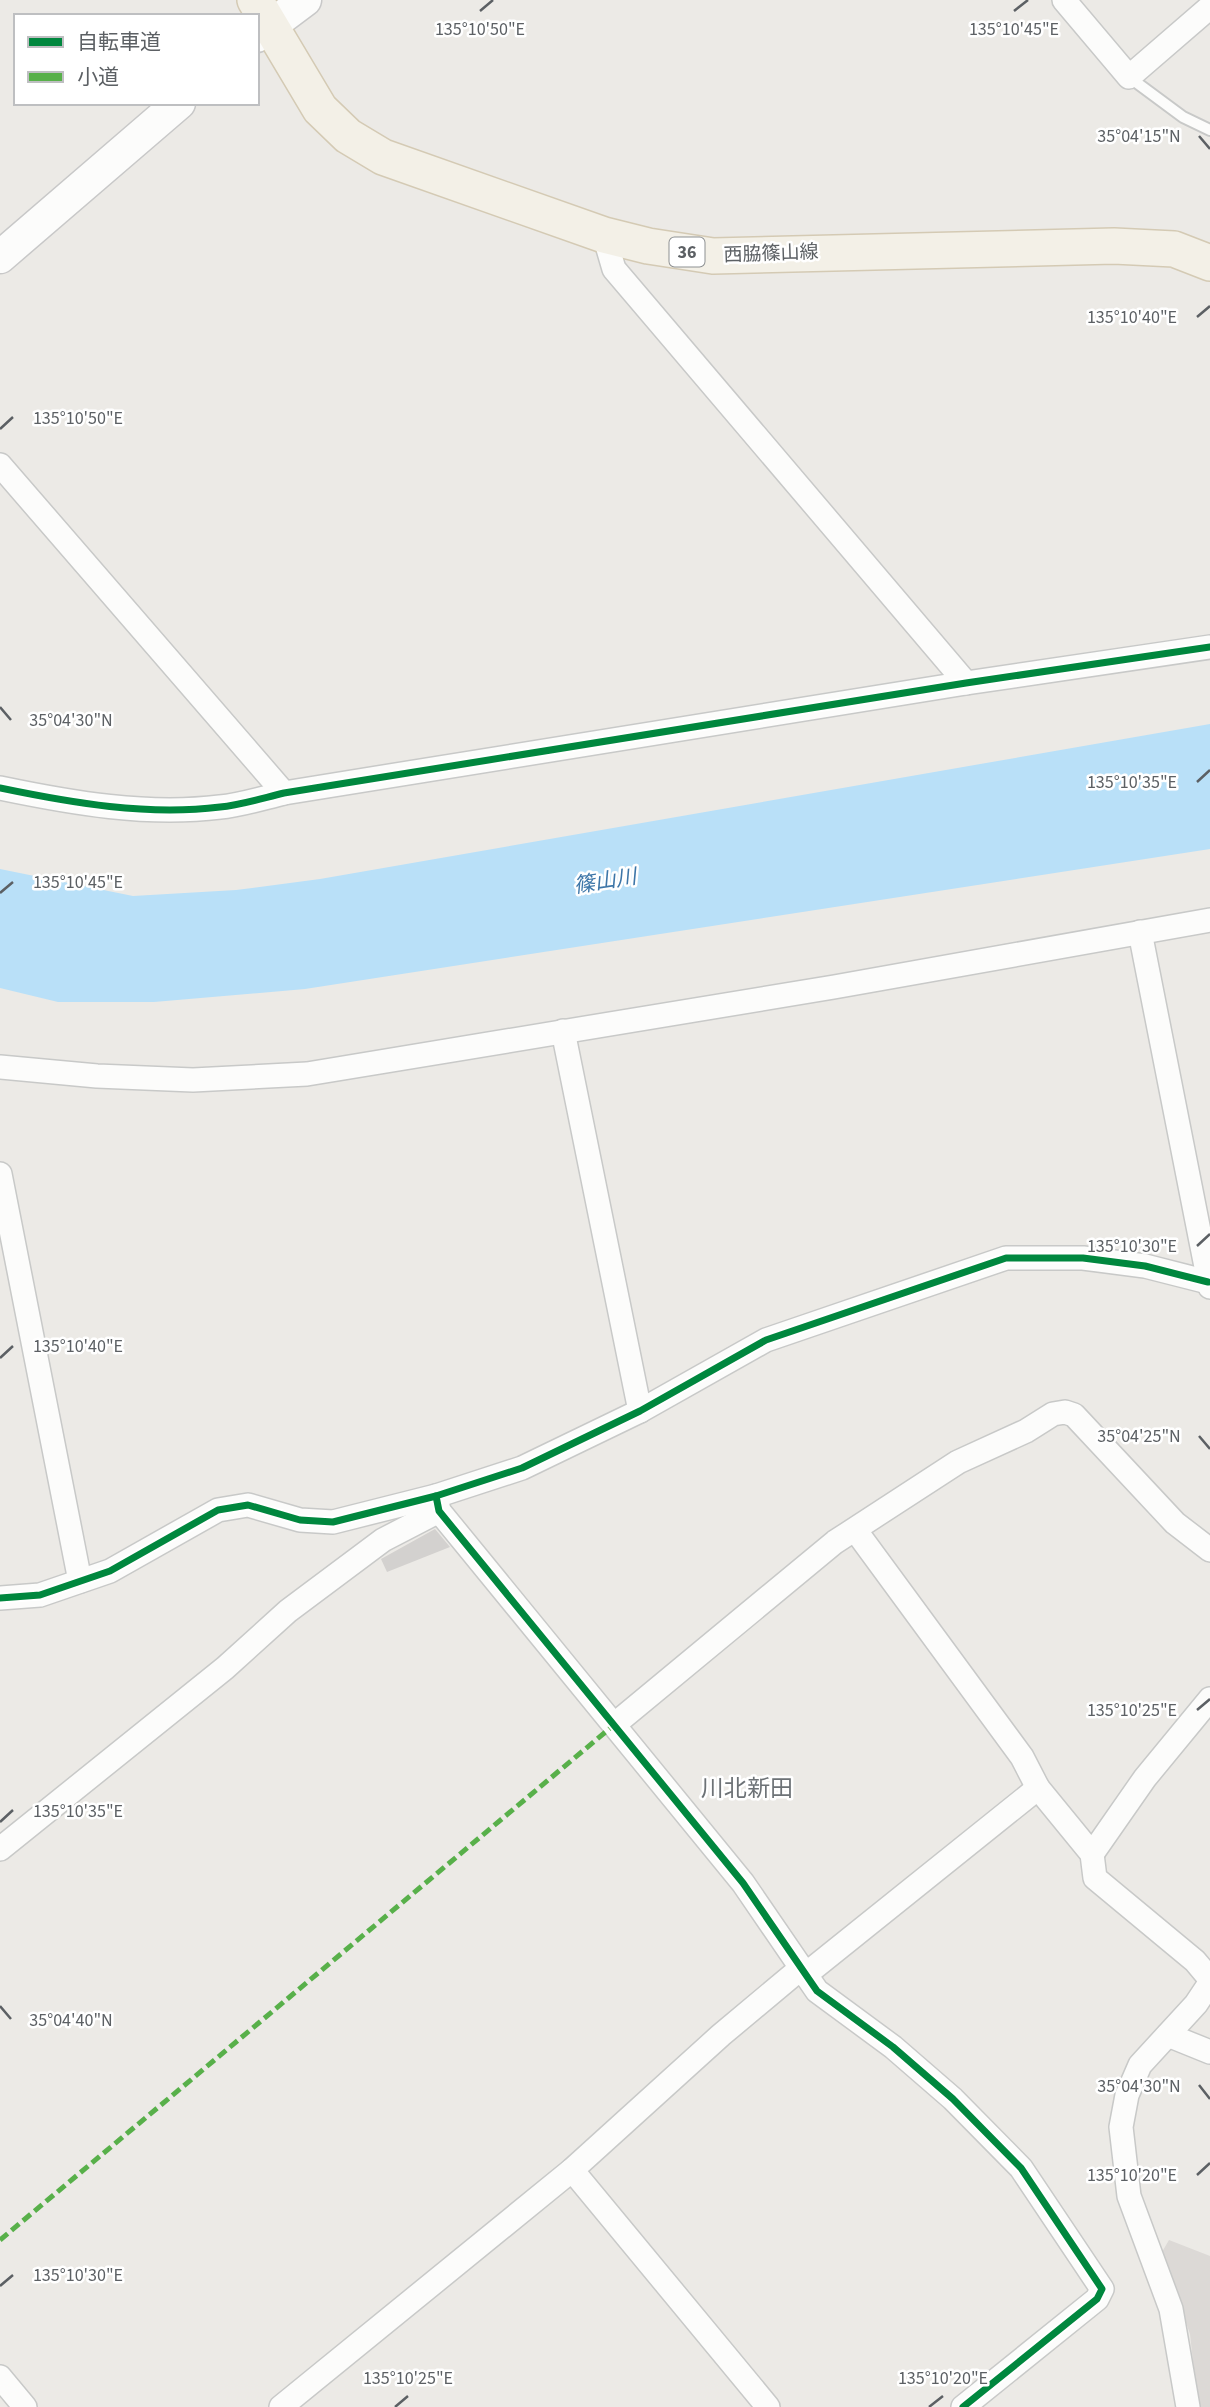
<svg xmlns="http://www.w3.org/2000/svg" width="1210" height="2407" viewBox="0 0 1210 2407" font-family="'Source Sans 3','Noto Sans JP',sans-serif">
  <style>
    .industrial { fill: #dcd9d6 }
    .water { fill: #b9e0f8 }
    .building { fill: #d3d1cf }
    .lines { fill: none; stroke-linecap: round; stroke-linejoin: round }
    .lane-casing { stroke: #c8c9c8; stroke-width: 14 }
    .street-casing { stroke: #c8c9c8; stroke-width: 26 }
    .secondary-casing { stroke: #c8c8c8; stroke-width: 35 }
    .primary-casing { stroke: #d4cab4; stroke-width: 38 }
    .lane { stroke: #fcfcfb; stroke-width: 10 }
    .street { stroke: #fcfcfb; stroke-width: 23 }
    .secondary { stroke: #fcfcfb; stroke-width: 32 }
    .primary { stroke: #f3f0e7; stroke-width: 35 }
    .quiet { stroke: #58b04a; stroke-width: 5; stroke-dasharray: 10 5; stroke-linecap: butt }
    .cycleway-casing { stroke: #fff; stroke-width: 11 }
    .cycleway { stroke: #00873e; stroke-width: 7 }
    .ticks { fill: none; stroke: #5c6064; stroke-width: 2.5 }
    .labels { text-anchor: middle; dominant-baseline: central; stroke-width: 5; stroke-linejoin: round; paint-order: stroke }
    .shield { fill: #fff; stroke: #8d9092; stroke-width: 2 }
    .shield-label { font-size: 18px; font-weight: bold; fill: #5c6064 }
    .street-label { font-size: 19px; fill: #5c6064; stroke: #fff }
    .water-label { font-size: 21px; font-style: italic; fill: #3d76a8; stroke: #fff }
    .quarter-label { font-size: 23px; fill: #6d7276; stroke: #fff }
    .ticks-label { font-size: 18px; text-anchor: middle; fill: #5c6064; stroke: #fff; stroke-width: 5; stroke-linejoin: round; paint-order: stroke }
  </style>
  <rect width="100%" height="100%" fill="#eceae6"/>
  <path class="industrial" d="M1169,2240L1210,2256V2407H1198L1190,2334L1162,2252Z"/>
  <path class="water" d="M1210,724V849L305,989L154,1002H58L0,988V869L133,896L236,890L320,879Z"/>
  <path class="building" d="M435,1529L450,1547L387,1572L381,1559Z"/>
  <g class="lines">
    <g class="lane-casing">
      <path id="lane" d="M1129,77L1183,117L1210,130"/>
    </g>
    <g class="street-casing">
      <g id="street">
        <path d="M1064,0L1129,77L1210,7"/>
        <path d="M604,235L614,269L966,683"/>
        <path d="M0,465L284,793"/>
        <path d="M0,788C72,803 147,816 220,807C241,805 263,798 284,793L966,683L1210,647"/>
        <path d="M1140,932L1210,1287"/>
        <path d="M563,1031L640,1411"/>
        <path d="M0,1067L97,1076L193,1080L307,1074L834,987L1210,920"/>
        <path d="M0,1174L80,1581"/>
        <path d="M436,1496L439,1511L743,1883L817,1991L893,2047L953,2099L1021,2168L1102,2289L1097,2299L963,2407"/>
        <path d="M856,1531L1022,1757L1038,1788L1092,1854L1095,1878L1195,1961L1210,1979"/>
        <path d="M0,1598L40,1595L110,1571L218,1510L248,1505L300,1520L333,1522L436,1496L522,1468L640,1411L766,1340L1006,1258H1083L1145,1266L1208,1282"/>
        <path d="M615,1724L835,1542L958,1462L1026,1431L1053,1414L1065,1412L1074,1415L1175,1523L1210,1550"/>
        <path d="M0,1849L225,1668L288,1611L383,1540L439,1511"/>
        <path d="M1092,1854L1145,1778L1210,1699"/>
        <path d="M805,1975L1038,1788"/>
        <path d="M1168,2035L1210,2052"/>
        <path d="M572,2170L768,2407"/>
        <path d="M0,2377L25,2407"/>
        <path d="M281,2407L572,2170L721,2035L800,1969"/>
        <path d="M1188,2407L1171,2309L1129,2196L1121,2127L1127,2095L1140,2065L1196,2004L1210,1983"/>
      </g>
    </g>
    <g class="secondary-casing">
      <g id="secondary">
        <path d="M257,36L305,0"/>
        <path d="M0,257L179,103"/>
      </g>
    </g>
    <g class="primary-casing">
      <path id="primary" d="M255,0L320,109L348,136L383,157L604,235L648,246L713,256L1114,246L1174,249L1210,263"/>
    </g>
    <use href="#lane" class="lane"/>
    <use href="#street" class="street"/>
    <use href="#secondary" class="secondary"/>
    <use href="#primary" class="primary"/>
    <path class="quiet" d="M0,2240L615,1724"/>
    <g class="cycleway-casing">
      <g id="cycleway">
        <path d="M0,788C72,803 147,816 220,807C241,805 263,798 284,793L966,683L1210,647"/>
        <path d="M436,1496L439,1511L743,1883L817,1991L893,2047L953,2099L1021,2168L1102,2289L1097,2299L963,2407"/>
        <path d="M0,1598L40,1595L110,1571L218,1510L248,1505L300,1520L333,1522L436,1496L522,1468L640,1411L766,1340L1006,1258H1083L1145,1266L1208,1282"/>
      </g>
    </g>
    <use href="#cycleway" class="cycleway"/>
  </g>
  <path class="ticks" d="M480,11L493,0M1014,11L1028,0M1199,136L1210,149M1197,317L1210,306M0,429L13,417M0,707L11,720M1197,782L1210,770M0,893L13,882M1197,1246L1210,1234M0,1358L13,1346M1199,1436L1210,1449M1197,1710L1210,1699M0,1822L13,1810M0,2006L11,2019M1199,2085L1210,2099M1197,2175L1210,2163M0,2286L13,2275M395,2407L408,2396M929,2407L943,2396"/>
  <g class="labels">
    <rect class="shield" x="669.5" y="237.5" width="35" height="29" rx="5"/>
    <g class="shield-label">
      <text x="687" y="252">36</text>
    </g>
    <g class="street-label">
      <text transform="translate(771 254) rotate(-2)">西脇篠山線</text>
    </g>
    <g class="water-label">
      <text transform="translate(605 881) rotate(-9)">篠山川</text>
    </g>
    <g class="quarter-label">
      <text x="747" y="1788">川北新田</text>
    </g>
  </g>
  <g class="ticks-label">
    <text x="480" y="35">135°10'50"E</text>
    <text x="1014" y="35">135°10'45"E</text>
    <text x="1139" y="142">35°04'15"N</text>
    <text x="1132" y="323">135°10'40"E</text>
    <text x="78" y="424">135°10'50"E</text>
    <text x="71" y="726">35°04'30"N</text>
    <text x="1132" y="788">135°10'35"E</text>
    <text x="78" y="888">135°10'45"E</text>
    <text x="1132" y="1252">135°10'30"E</text>
    <text x="78" y="1352">135°10'40"E</text>
    <text x="1139" y="1442">35°04'25"N</text>
    <text x="1132" y="1716">135°10'25"E</text>
    <text x="78" y="1817">135°10'35"E</text>
    <text x="71" y="2026">35°04'40"N</text>
    <text x="1139" y="2092">35°04'30"N</text>
    <text x="1132" y="2181">135°10'20"E</text>
    <text x="78" y="2281">135°10'30"E</text>
    <text x="408" y="2384">135°10'25"E</text>
    <text x="943" y="2384">135°10'20"E</text>
  </g>
  <rect x="14" y="14" width="245" height="91" fill="#ffffff" stroke="#bebfc1" stroke-width="2"/>
  <rect x="28" y="37" width="35" height="10" fill="#00873e" stroke="#bebfc1" stroke-width="2"/>
  <text x="77" y="49" font-size="21" fill="#5c6064">自転車道</text>
  <rect x="28" y="72" width="35" height="10" fill="#58b04a" stroke="#bebfc1" stroke-width="2"/>
  <text x="77" y="84" font-size="21" fill="#5c6064">小道</text>
</svg>
